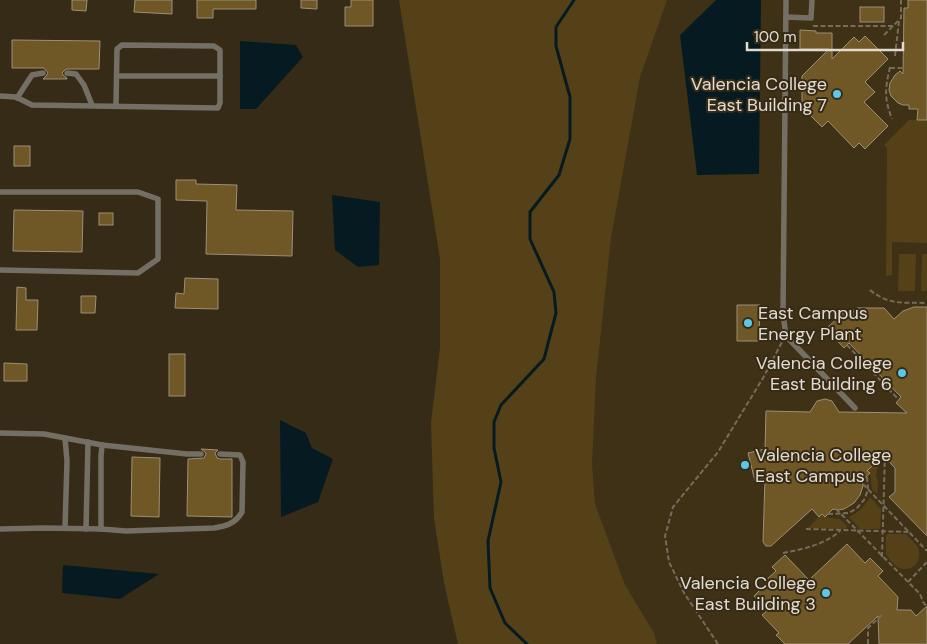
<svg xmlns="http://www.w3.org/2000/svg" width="927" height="644" viewBox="0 0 927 644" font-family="'DM Sans',sans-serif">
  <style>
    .built { fill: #3f3115 }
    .green { fill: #554118 }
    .water { fill: #061b21 }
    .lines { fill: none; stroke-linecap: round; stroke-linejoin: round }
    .stream { stroke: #061b21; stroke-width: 3 }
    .building { fill: #6f5726; stroke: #9c9078 }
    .path { stroke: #766c5b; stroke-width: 2; stroke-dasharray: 5 2.5; stroke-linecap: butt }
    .lane { stroke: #746f65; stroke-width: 5.5 }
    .poi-dot { fill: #5ac8e6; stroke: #362b17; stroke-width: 2 }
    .labels { text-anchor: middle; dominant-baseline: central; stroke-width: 4; stroke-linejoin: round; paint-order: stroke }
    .poi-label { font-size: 18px; fill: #e2dbcf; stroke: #362b17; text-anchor: end }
  </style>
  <rect width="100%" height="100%" fill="#362b17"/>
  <path class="built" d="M560,0H927V644H564Z"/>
  <g class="green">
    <path d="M399,0H667L640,77L611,238L596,378L592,464L595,504L625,585L654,633L657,644H458L444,583L434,518L431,423L440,348V259Z"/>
    <path d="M909,120H927V243L892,242V275L886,276L887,148L884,145Z"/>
    <path d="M899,254H916L915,291H898Z"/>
    <path d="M922,254H927V291H921Z"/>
    <path d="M878,460L876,477L878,480L877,494L872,489L871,479L868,470Z"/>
    <path d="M870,497L881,509L880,529H860L849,517C858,513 865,506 870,497Z"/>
    <path d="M821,515L831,518L840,519L846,525L847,527L845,529L808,528Z"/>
    <path d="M888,534H906C909,538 914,542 917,546C923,556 917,570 904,569C896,569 890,560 886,554V535Z"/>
  </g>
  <g class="water">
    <path d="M716,0H761L759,174L697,175L680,35Z"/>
    <path d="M240,41L296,45L303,57L256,109H240Z"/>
    <path d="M332,195L380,202L379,265L358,267L335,250Z"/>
    <path d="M280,420L306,433L312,448L333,459L318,502L281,517Z"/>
    <path d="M63,565L159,574L120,599L62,593Z"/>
  </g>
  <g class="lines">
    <path class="stream" d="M527,644L505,623L490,588L488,541L501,482L494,448V422L501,405L544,359L556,313L554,292L530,239V212L559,175L570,139V97L556,46V27L574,0"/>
  </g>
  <g class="building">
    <path d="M72,0H87L86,11L72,10Z"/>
    <path d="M135,0H172V14L134,12Z"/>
    <path d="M197,0H256V9H213V18H197Z"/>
    <path d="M301,0H317V9L301,8Z"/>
    <path d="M351,0H373V26H345V7H351Z"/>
    <path d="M908,0H927V120H917L918,109H909V105H903L898,103L891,96L889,90L890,83L895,75L900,71L903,74L904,8H908Z"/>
    <rect x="860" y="7" width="24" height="15"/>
    <path d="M800,30L816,31V33H832V59L854,37L859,42L865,36L888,59L865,82L875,92L864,102L888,126L865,149L859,143L854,148L828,121L822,127L802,107V76L829,49H800Z"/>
    <path d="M12,40L100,41L99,69H66L62,73L63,75L67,78V79H43L46,76L48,73L44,68H12Z"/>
    <rect x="14" y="146" width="16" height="20"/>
    <path d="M176,180H196V184L237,185L236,210L293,211L292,256L206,254L207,201L176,200Z"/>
    <path d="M14,210L83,211L82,252L13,251Z"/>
    <rect x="99" y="213" width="14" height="12"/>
    <path d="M185,278L218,279V309L175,308L176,293L184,294Z"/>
    <path d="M17,287L26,288V300H38L37,330H16Z"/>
    <path d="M81,296H96L95,313H81Z"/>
    <path d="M737,305H760L759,341H737Z"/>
    <path d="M914,307H927V536L889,497L895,492V468L883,455L867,471L870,473L862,481L863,486L860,495L854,503L844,509L838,510L833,509L825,517L822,514L819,517L812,509L771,546H766L763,542L765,479L755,481L748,453L765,449L766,411L810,412L817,401L825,399L832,401L839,412L907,413L896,403L901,397L849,343L844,348L826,329L845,311L849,315L857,308H884L894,319L903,311Z"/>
    <rect x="169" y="354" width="16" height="42"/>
    <path d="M4,363L27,364V381H4Z"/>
    <path d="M201,449L218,450L215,453L217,458L220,459H232V517L187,516L188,459L204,458L206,454L205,452Z"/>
    <path d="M132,457L160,458L159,517L131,516Z"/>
    <path d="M847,544L865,563L870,558L883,571L878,576L898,597L897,610H911L916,616L927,606V644H879L878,616L848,644H785L776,635L779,633L762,615L768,610L754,596L768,582L766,580L776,571L772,567L785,555L809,580Z"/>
  </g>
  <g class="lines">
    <g class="path">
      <path d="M813,26H893"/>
      <path d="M884,35L901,18V0"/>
      <path d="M792,40H800"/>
      <path d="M895,56L899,21"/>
      <path d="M890,67C885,89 884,98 892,119"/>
      <path d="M890,68H903"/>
      <path d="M870,290C890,306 903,302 927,303"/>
      <path d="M847,345L899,400"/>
      <path d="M863,484L927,551"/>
      <path d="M836,509L920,594L923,602L927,607"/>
      <path d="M828,514L849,513L857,508L864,500L868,490L867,476"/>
      <path d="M806,529L909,532"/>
      <path d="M783,553C803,549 824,545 840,531"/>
      <path d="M882,557L885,454"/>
      <path d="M908,582L927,562"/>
      <path d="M718,644L684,593L669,562L665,536L673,507L718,452L763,378L782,342"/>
      <path d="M868,644V628L883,614"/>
    </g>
    <g class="lane">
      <path d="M786,0L783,314L786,336L855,408"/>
      <path d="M786,17L811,18L812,0"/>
      <path d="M67,73L76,74L84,85L92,105"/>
      <path d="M117,76H220"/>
      <path d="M0,96L16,97L32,105L218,108L220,103V50L214,46L122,45L117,49L116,106"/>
      <path d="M17,98L32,75L43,73"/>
      <path d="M0,192H138L158,199V259L138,273L0,270"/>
      <path d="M0,433L44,434L102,445L101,456V529L44,528L0,529"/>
      <path d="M102,445L187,454H201"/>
      <path d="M65,528L67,461L65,438"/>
      <path d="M86,529L88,442"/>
      <path d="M101,529L126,531L214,528C226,526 235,524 242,512L243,462L240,455L220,454"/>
    </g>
  </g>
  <g class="poi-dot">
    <circle cx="837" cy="94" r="5"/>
    <circle cx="748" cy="323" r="5"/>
    <circle cx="902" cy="373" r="5"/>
    <circle cx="745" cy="465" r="5"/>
    <circle cx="826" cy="593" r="5"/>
  </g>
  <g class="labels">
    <g class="poi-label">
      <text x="827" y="84">Valencia College<tspan x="827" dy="21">East Building 7</tspan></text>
      <text x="758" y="313" text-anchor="start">East Campus<tspan x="758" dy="21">Energy Plant</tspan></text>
      <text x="892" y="363">Valencia College<tspan x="892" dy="21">East Building 6</tspan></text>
      <text x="755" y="455" text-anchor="start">Valencia College<tspan x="755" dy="21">East Campus</tspan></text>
      <text x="816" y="583">Valencia College<tspan x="816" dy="21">East Building 3</tspan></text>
    </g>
  </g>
  <path d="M747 42v8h156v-8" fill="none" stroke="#e2dbcf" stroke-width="2.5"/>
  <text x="754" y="42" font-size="15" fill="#e2dbcf" stroke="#362b17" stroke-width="4" paint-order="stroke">100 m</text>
</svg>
